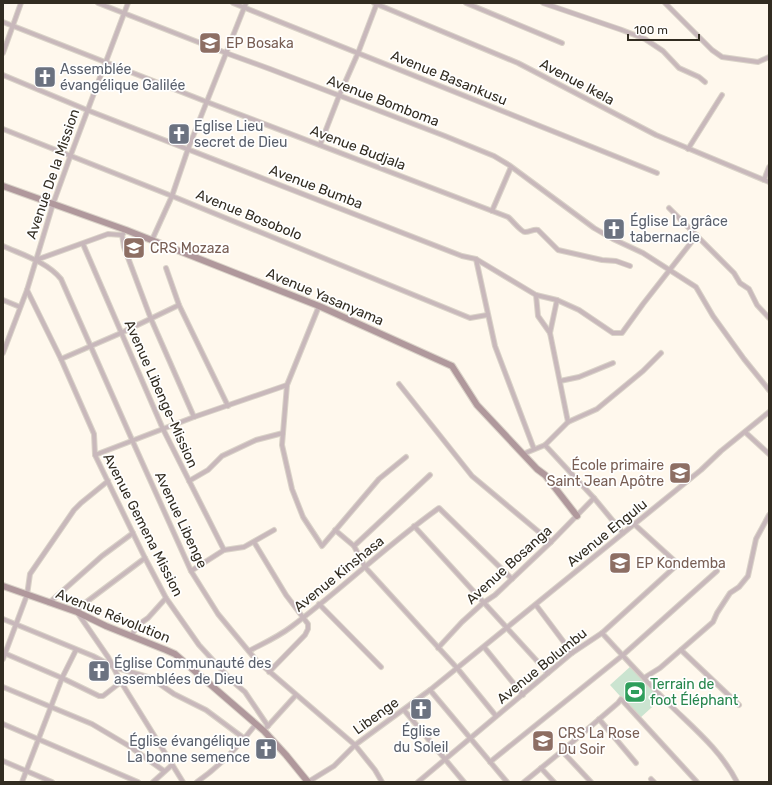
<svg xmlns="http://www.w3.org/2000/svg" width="772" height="785" viewBox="0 0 772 785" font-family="Rubik,sans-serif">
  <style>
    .grass { fill: #cbe4d0 }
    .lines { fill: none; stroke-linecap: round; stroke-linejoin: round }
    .street-casing { stroke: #dad3c8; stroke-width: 6 }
    .secondary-casing { stroke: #dad3c8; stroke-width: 8 }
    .street { stroke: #c8b8bb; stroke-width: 4 }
    .secondary { stroke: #b0989c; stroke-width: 6 }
    .labels { text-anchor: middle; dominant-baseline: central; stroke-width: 3.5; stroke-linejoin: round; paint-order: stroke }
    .education-label { font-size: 14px; fill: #785e54; stroke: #fff; text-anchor: start }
    .worship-label { font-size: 14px; fill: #5b616d; stroke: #fff; text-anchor: start }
    .street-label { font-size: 14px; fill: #322c21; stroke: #fff }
    .leisure-label { font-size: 14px; fill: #27864d; stroke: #fff; text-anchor: start }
  </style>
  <rect width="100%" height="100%" fill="#fff8ed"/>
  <path class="grass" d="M631,666L661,699L640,718L610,685Z"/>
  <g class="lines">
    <g class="street-casing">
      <g id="street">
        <path d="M98,3L226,53L270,69L445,136L494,156L509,165L594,228L613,239L643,253L696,287L713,316L744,359L769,390"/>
        <path d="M233,3L657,173"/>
        <path d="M374,3L518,63L656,135L769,182"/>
        <path d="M466,3L562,43"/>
        <path d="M543,3L622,30L645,39L663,51L679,68L699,77L705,82"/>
        <path d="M665,3L712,50L722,57L758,62L769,57"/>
        <path d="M3,22L207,102L508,217C512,220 521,232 525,232C530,232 533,229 538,230L558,250L602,260L616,261L630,266"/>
        <path d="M3,53L21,3"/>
        <path d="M3,75L87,110L462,256L476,259L536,295L557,300L579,310L613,333H622L643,304L697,235"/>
        <path d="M3,129L172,196L470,318L487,315"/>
        <path d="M320,145L339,96L358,53L377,3"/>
        <path d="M688,149L722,95"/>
        <path d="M764,180L769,167"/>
        <path d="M669,208L734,273L740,283L749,289L757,305L769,318"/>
        <path d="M492,211L511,167"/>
        <path d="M122,235L124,247L151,319L194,417"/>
        <path d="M152,240L172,196L188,149L246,3"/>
        <path d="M83,244L163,429L224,550"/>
        <path d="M3,246C23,255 47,262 61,279L133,442L191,571L218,614L256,660L355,745L375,770L382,782"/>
        <path d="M476,259L495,346L534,449"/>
        <path d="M36,260L108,234L122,235L123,234"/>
        <path d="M166,268L179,305L228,406"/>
        <path d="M27,290L61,359L94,434L95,455L145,558L166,598L199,645L232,681L245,692L268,726"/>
        <path d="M536,295L538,316L550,333L568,422"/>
        <path d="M3,300L20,307"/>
        <path d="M550,333L557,300"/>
        <path d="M3,353L27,290L53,204L70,157L128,3"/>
        <path d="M61,359L121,333L179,305"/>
        <path d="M560,381L579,377L613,363"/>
        <path d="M399,384L472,476L551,542"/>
        <path d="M287,385L282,445L292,489L303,517L322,546L379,479L406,457"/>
        <path d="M745,432L769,454"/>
        <path d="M545,445L594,498L623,533"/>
        <path d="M523,454L545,445L568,422L597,409L643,371L661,353"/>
        <path d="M95,455L194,417L287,385L319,306"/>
        <path d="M430,475L354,546L365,567L457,668L496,716"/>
        <path d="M189,481L208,470L222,456L256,440L283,433"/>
        <path d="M414,526L548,673"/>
        <path d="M335,530L354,546"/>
        <path d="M254,542L286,595L308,624V629L305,635L269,672"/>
        <path d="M145,558L81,606L77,612L108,657L121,682L183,782"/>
        <path d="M191,571L224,550L244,547L274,530"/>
        <path d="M49,603L102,556L133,533"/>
        <path d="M319,604L381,667"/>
        <path d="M536,605L572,653"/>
        <path d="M3,619L93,656L114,667L151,678L174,694L206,710L245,739"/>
        <path d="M602,633C623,656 644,679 667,702C692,727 720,749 737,782"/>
        <path d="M131,636L138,625L148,618L166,598"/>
        <path d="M484,647L523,695"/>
        <path d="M438,648L462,622L483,603L495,595L551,542L594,498"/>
        <path d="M681,650L739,705"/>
        <path d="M249,651C262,644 278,637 291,627C342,589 388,544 439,508L512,579"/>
        <path d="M4,653L62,678L99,696H103L121,682"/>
        <path d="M3,659L27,595L30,574L74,510L81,503L108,481"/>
        <path d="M644,678L660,668L713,622L717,613L730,593L739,587L748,576L756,539L769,515"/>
        <path d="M3,687L92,724L129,746L164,771"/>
        <path d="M430,690L507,782"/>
        <path d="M404,710L464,782"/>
        <path d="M599,719L636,763"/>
        <path d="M3,724L138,782"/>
        <path d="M267,727L296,695"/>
        <path d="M562,751L591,782"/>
        <path d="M3,761L52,782"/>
        <path d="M490,762L623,655L717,571"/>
        <path d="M541,768L554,782"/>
        <path d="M651,779L654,782"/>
        <path d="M22,782L62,678L76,650"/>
        <path d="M153,782L172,765"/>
        <path d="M197,782C220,766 239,746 256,724"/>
        <path d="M308,782L334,766L355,745L430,690L701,470L721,451L769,412"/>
        <path d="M418,782L572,653L602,633L678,564L634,524"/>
        <path d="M524,782L562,751L618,703L621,699L697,782"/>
      </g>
    </g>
    <g class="secondary-casing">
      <g id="secondary">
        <path d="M3,186L126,230L319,306L452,366L477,405L537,469L545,475L577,516"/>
        <path d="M3,586L77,612L106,626L166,650L175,654L264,731L286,755L308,782"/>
      </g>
    </g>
    <use href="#street" class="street"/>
    <use href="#secondary" class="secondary"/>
  </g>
  <defs>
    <g id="school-square" transform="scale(1.15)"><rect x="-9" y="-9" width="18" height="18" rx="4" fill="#8d6e63" stroke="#fff"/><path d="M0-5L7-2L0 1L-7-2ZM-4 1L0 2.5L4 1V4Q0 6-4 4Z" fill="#fff"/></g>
    <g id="church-square" transform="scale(1.15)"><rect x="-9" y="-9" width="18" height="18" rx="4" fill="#6b7280" stroke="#fff"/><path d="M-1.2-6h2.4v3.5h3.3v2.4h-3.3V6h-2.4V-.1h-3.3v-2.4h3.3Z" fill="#fff"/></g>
    <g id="stadium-square" transform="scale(1.15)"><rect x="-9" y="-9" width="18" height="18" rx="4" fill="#2e9e5b" stroke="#fff"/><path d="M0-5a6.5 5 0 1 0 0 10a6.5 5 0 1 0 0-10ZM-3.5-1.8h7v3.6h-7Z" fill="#fff"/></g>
  </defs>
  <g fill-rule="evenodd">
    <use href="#school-square" x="210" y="43"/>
    <use href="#church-square" x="45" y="77"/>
    <use href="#church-square" x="179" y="134"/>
    <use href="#church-square" x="614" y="229"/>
    <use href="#school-square" x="134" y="248"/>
    <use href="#school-square" x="680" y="473"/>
    <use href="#school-square" x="620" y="563"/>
    <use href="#church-square" x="99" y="671"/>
    <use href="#stadium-square" x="635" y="692"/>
    <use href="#church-square" x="421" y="709"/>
    <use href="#school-square" x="543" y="741"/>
    <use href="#church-square" x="266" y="749"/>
  </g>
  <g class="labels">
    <g class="education-label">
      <text x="226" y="43">EP Bosaka</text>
      <text x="150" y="248">CRS Mozaza</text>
      <text x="664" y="465" text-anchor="end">École primaire<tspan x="664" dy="16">Saint Jean Apôtre</tspan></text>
      <text x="636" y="563">EP Kondemba</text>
      <text x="558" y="733">CRS La Rose<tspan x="558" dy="16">Du Soir</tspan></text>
    </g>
    <g class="worship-label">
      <text x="60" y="69">Assemblée<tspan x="60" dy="16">évangélique Galilée</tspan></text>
      <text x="194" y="126">Eglise Lieu<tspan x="194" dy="16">secret de Dieu</tspan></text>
      <text x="630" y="221">Église La grâce<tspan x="630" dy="16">tabernacle</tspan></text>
      <text x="114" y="663">Église Communauté des<tspan x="114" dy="16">assemblées de Dieu</tspan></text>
      <text x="421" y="731" text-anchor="middle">Église<tspan x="421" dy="16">du Soleil</tspan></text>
      <text x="250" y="741" text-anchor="end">Église évangélique<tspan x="250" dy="16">La bonne semence</tspan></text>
    </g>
    <g class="street-label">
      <text transform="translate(449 78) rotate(22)">Avenue Basankusu</text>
      <text transform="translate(577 82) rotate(28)">Avenue Ikela</text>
      <text transform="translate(383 101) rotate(21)">Avenue Bomboma</text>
      <text transform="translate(358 148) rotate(21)">Avenue Budjala</text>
      <text transform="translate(53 174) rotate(-71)">Avenue De la Mission</text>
      <text transform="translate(316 187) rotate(21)">Avenue Bumba</text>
      <text transform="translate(249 215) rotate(22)">Avenue Bosobolo</text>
      <text transform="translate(325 297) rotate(23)">Avenue Yasanyama</text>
      <text transform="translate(161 394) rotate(66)">Avenue Libenge-Mission</text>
      <text transform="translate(181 520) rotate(65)">Avenue Libenge</text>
      <text transform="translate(143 525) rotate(63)">Avenue Gemena Mission</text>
      <text transform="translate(607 533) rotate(-39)">Avenue Engulu</text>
      <text transform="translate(509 565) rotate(-42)">Avenue Bosanga</text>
      <text transform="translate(339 574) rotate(-39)">Avenue Kinshasa</text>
      <text transform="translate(113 616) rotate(22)">Avenue Révolution</text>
      <text transform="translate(542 666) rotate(-39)">Avenue Bolumbu</text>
      <text transform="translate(376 716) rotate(-36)">Libenge</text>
    </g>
    <g class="leisure-label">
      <text x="650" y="684">Terrain de<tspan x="650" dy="16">foot Éléphant</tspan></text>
    </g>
  </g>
  <rect width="772" height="785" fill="none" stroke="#322c21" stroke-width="8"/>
  <path d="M628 34v6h71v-6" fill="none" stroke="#322c21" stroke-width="2"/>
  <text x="634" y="34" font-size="12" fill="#322c21" stroke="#ffffff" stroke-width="3" paint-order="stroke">100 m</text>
</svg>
